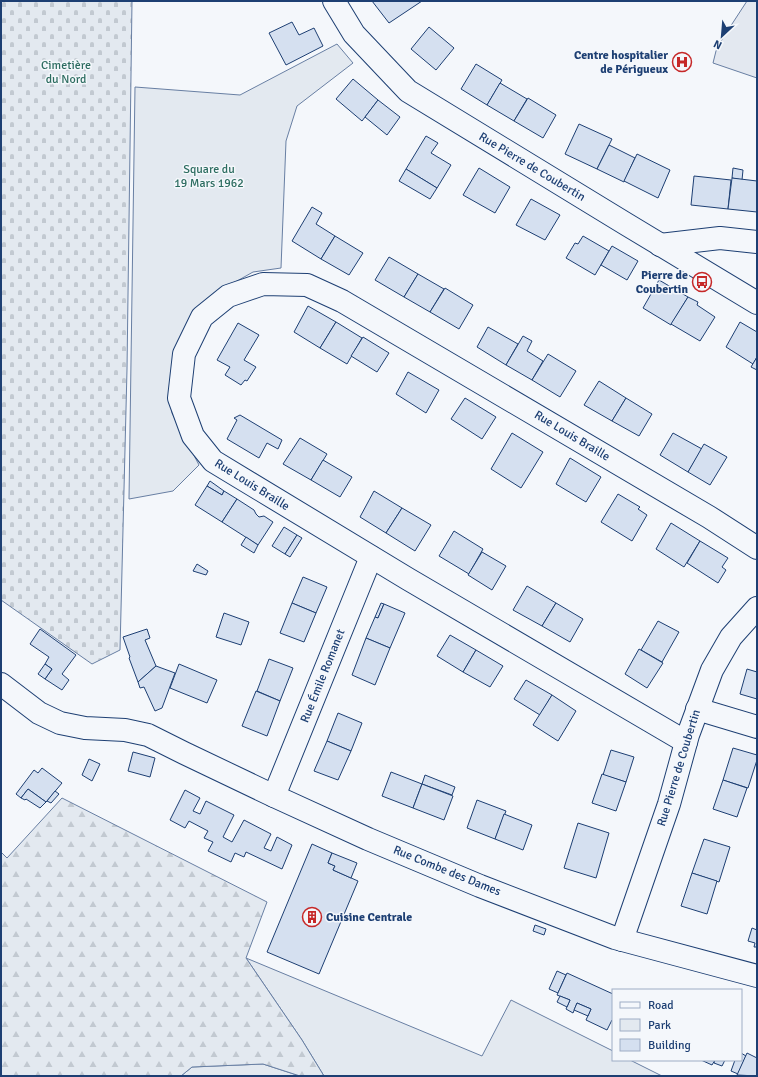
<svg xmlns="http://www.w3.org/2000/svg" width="758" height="1077" viewBox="0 0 758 1077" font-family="Signika,sans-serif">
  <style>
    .green { fill: #e3e9f0; stroke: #687fa3 }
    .forest { fill: url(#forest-firs); stroke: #687fa3 }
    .cemetery { fill: url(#cemetery-stones); stroke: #687fa3 }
    .parking { fill: #e3e8f0; stroke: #687fa3 }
    .building { fill: #d5e0f0; stroke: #1d3f73 }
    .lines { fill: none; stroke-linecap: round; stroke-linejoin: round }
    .minor-casing { stroke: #1d3f73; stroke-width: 24 }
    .minor { stroke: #f4f7fb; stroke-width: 22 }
    .labels { text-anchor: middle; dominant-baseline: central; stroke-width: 3; stroke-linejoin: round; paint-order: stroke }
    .poi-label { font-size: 12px; font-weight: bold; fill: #1d3f73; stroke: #f4f7fb; text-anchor: end }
    .park-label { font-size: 12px; fill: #2c6c60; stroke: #f4f7fb }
    .street-label { font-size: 12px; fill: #1d3f73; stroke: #f4f7fb }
  </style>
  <defs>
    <pattern id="forest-firs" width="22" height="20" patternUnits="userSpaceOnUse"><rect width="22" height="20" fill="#e3e9f0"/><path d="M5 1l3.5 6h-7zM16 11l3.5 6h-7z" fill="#c2c9d1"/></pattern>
    <pattern id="cemetery-stones" width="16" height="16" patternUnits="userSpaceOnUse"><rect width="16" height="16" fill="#e3e9f0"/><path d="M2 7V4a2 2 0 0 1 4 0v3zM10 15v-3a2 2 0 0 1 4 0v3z" fill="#c2c9d1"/></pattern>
  </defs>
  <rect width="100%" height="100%" fill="#f4f7fb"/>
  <g class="green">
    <path d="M337,44L353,63L297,106L286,141L281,268L253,272L221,290L172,372V413L199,465L173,491L129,499L135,87L240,95Z"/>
    <path d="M246,958L482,1056L511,1000L613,1051V1060H630L662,1076H324L302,1040Z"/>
    <path d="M263,1064L300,1076H181L192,1067Z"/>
  </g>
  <path class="forest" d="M62,798L267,902L246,958L302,1040L324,1076H300L263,1064L192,1067L181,1076H1V852L7,858Z"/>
  <path class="cemetery" d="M1,1H132L127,369L120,650L92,664L1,600Z"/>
  <path class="parking" d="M747,1H757V78L713,63L717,47Z"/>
  <g class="building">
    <path d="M372,1H422L389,23Z"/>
    <path d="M292,22L299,35L314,28L323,46L286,65L269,33Z"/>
    <path d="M429,27L454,48L436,70L411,49Z"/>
    <path d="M476,64L502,80L487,105L461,89Z"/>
    <path d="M353,79L378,100L362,121L336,99Z"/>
    <path d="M500,83L527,99L514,121L487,105Z"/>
    <path d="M528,98L556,115L543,138L514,121Z"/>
    <path d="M378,100L400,117L387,135L365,117Z"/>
    <path d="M579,124L612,139L597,169L565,154Z"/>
    <path d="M426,136L438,143L431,153L451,165L437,188L406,169Z"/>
    <path d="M609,145L635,158L624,182L597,169Z"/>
    <path d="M637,154L670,170L658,198L624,181Z"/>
    <path d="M479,168L510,187L495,213L463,195Z"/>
    <path d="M733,168L743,170L742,180L732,178Z"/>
    <path d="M406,169L437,188L430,199L399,181Z"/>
    <path d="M694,176L731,180L728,209L691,205Z"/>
    <path d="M732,178L757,181V212L728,209Z"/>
    <path d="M531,199L560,215L545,240L516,225Z"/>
    <path d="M312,207L322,213L316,224L335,236L321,259L292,241Z"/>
    <path d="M335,236L363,253L349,275L321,259Z"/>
    <path d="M583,236L609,251L595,275L566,258L575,243L578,244Z"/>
    <path d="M612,246L638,261L627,280L601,265Z"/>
    <path d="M389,257L418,274L404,297L375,280Z"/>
    <path d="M418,274L444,289L430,312L404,297Z"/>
    <path d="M659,280L688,297L671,325L643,308Z"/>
    <path d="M445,288L473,305L459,329L430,312Z"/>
    <path d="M688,297L698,302L697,305L715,317L700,341L671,324Z"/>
    <path d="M308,306L336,322L320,348L294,332Z"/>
    <path d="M336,322L362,338L347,364L320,348Z"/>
    <path d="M740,322L757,332V357L753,364L726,347Z"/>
    <path d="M238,323L259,335L244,360L256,367L247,381L245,380L241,385L225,375L230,367L217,360Z"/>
    <path d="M488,327L518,344L506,365L477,347Z"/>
    <path d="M523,336L532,341L527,351L543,361L532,380L506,365Z"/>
    <path d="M363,337L389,353L377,372L351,356Z"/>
    <path d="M548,354L576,371L560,397L532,380Z"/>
    <path d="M757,357V370L751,367Z"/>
    <path d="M408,372L439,390L426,413L396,394Z"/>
    <path d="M599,381L626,398L612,421L584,405Z"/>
    <path d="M465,398L496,417L482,439L451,419Z"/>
    <path d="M626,398L652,414L639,436L612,421Z"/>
    <path d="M240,415L282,440L278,449L267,443L259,458L227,439L237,420L234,418Z"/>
    <path d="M512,433L543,452L521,488L491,469Z"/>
    <path d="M673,433L702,449L688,472L660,455Z"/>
    <path d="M300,438L327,454L311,480L283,464Z"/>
    <path d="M704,444L727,457L710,485L688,472Z"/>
    <path d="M570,458L601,477L586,502L556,484Z"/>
    <path d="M323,460L352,477L340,497L311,480Z"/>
    <path d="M210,481L224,491L222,495L207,486Z"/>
    <path d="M207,486L222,495L224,491L237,499L222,522L195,505Z"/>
    <path d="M374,491L402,508L386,533L360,517Z"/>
    <path d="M618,494L640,507L638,509L647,515L632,541L601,522Z"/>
    <path d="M237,499L254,510L256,514L259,517L264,516L273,522L258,545L222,522Z"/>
    <path d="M402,508L431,525L415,551L386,533Z"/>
    <path d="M671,523L700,541L684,567L656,549Z"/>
    <path d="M284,527L297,535L285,554L272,546Z"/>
    <path d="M454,531L483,549L469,574L439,556Z"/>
    <path d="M297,535L302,538L290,557L285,554Z"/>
    <path d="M246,537L258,545L254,553L241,545Z"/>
    <path d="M700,541L728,558L722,567L726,570L718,583L687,563Z"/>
    <path d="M482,552L506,566L492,590L468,575Z"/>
    <path d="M197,564L208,571L206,575L193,571Z"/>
    <path d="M303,577L327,587L316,613L292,603Z"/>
    <path d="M527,586L556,603L542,626L513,610Z"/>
    <path d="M292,603L316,613L304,642L280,633Z"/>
    <path d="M381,603L384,604L378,618L375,617Z"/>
    <path d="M556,603L583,619L570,642L542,626Z"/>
    <path d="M384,604L405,613L390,648L366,638L375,617L378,618Z"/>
    <path d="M224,613L249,622L241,645L216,637Z"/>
    <path d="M658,621L679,632L662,662L641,650Z"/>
    <path d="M40,629L76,655L62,674L69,680L62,690L45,679L52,669L45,664L49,657L30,644Z"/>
    <path d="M147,629L150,638L145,640L156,666L138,682L129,658L130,657L123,637Z"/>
    <path d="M450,635L476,650L463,672L437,656Z"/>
    <path d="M366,638L390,648L375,685L352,675Z"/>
    <path d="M639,649L663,663L647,688L625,674Z"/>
    <path d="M476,650L503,666L490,687L463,672Z"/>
    <path d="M269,659L293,668L280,701L257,691Z"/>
    <path d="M45,664L52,669L45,679L38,674Z"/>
    <path d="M179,664L217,680L207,703L170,688Z"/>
    <path d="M156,666L175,673L162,708L155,711L144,687L140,688L138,682Z"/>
    <path d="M747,669L757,672V699L740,694Z"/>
    <path d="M526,680L552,695L540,715L514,699Z"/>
    <path d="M256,691L280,701L267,736L242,726Z"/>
    <path d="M552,695L576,711L558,741L533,725Z"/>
    <path d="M338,713L362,723L351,751L327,741Z"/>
    <path d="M327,741L351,751L338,780L314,771Z"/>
    <path d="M733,748L757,755V760L748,788L723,780Z"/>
    <path d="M611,750L634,757L626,782L603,775Z"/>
    <path d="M133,752L155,758L150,777L128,771Z"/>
    <path d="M89,759L100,764L92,781L82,775Z"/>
    <path d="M42,768L62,783L47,801L46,802L28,789L21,798L16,794L34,770L38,773Z"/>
    <path d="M391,772L422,784L413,808L382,796Z"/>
    <path d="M602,774L626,782L616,811L592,803Z"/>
    <path d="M425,775L455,787L452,795L422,784Z"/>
    <path d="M723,780L747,788L737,817L713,809Z"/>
    <path d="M422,784L453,796L444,820L413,808Z"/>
    <path d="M28,789L46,802L40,808L26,799L25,800L21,798Z"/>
    <path d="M185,790L200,798L193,811L200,814L206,801L234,815L223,837L232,842L244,820L271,834L264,848L271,851L277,837L292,845L282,869L246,852L244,857L235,853L231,862L208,851L213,842L204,838L208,831L189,821L185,828L170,820Z"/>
    <path d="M55,791L59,794L51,803L47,801Z"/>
    <path d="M477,800L506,811L495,839L467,828Z"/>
    <path d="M504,814L532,825L523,850L495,839Z"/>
    <path d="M578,823L609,833L596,878L564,868Z"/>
    <path d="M704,839L730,847L719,882L692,873Z"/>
    <path d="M312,844L332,853L328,863L335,866L333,870L358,881L319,974L267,952Z"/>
    <path d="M332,853L357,863L351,878L333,870L335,866L328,863Z"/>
    <path d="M692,873L717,881L707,914L681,906Z"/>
    <path d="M535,925L546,929L544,935L533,931Z"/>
    <path d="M752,928L757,930V947H754L755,943L748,941Z"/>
    <path d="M557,971L566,975L558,993L549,989Z"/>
    <path d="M567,973L613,994V1020H612L607,1030L586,1020L591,1009L577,1003L573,1013L566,1009L570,1000L557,995Z"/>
    <path d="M560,996L570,1000L567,1007L557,1002Z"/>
    <path d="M577,1003L591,1009L588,1016L574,1010Z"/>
    <path d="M741,1053L746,1056L738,1074L731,1071L735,1060H741Z"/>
    <path d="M747,1053L757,1058V1076L737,1075Z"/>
    <path d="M701,1060H715L712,1065Z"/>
    <path d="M715,1060H725L722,1066L714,1063Z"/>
  </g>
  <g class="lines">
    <g class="minor-casing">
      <g id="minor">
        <path d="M334,1L354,34L408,91L626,224L757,303"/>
        <path d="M660,245L720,238L757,242"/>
        <path d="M1,684L39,713L60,723L85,728L125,730L148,735L184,753L274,796L368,839L480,886L615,938L757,976"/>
        <path d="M697,709L757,727"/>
        <path d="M686,742L408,579L213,461L193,436L179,398L184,354L202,317L228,296L263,284L307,285L342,301L709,517L757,548"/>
        <path d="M274,796L371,557"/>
        <path d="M622,940L669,804L688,735L712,670L731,637L757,608"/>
      </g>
    </g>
    <use href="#minor" class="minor"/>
  </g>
  <defs>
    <g id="hospital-ring" transform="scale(1)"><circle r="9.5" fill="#f4f7fb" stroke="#c62828" stroke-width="1.5"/><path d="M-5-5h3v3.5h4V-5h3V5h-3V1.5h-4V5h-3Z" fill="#c62828"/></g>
    <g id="bus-ring" transform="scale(1)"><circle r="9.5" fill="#f4f7fb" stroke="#c62828" stroke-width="1.5"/><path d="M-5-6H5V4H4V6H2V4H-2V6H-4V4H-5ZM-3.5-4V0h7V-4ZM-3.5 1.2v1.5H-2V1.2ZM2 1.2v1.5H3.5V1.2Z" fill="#c62828"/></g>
    <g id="building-ring" transform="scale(1)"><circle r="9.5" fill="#f4f7fb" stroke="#c62828" stroke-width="1.5"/><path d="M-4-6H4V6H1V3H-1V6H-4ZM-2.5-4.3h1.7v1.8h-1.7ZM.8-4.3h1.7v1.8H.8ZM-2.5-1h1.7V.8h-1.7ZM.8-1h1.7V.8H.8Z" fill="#c62828"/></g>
  </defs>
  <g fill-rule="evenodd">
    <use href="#hospital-ring" x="682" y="62"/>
    <use href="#bus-ring" x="702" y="282"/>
    <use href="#building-ring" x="312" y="917"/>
  </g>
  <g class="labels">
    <g class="poi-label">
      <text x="668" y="55">Centre hospitalier<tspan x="668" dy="14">de Périgueux</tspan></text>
      <text x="688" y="275">Pierre de<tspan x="688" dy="14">Coubertin</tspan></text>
      <text x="326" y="917" text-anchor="start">Cuisine Centrale</text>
    </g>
    <g class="park-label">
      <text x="66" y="65">Cimetière<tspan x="66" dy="14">du Nord</tspan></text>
      <text x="209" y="169">Square du<tspan x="209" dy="14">19 Mars 1962</tspan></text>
    </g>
    <g class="street-label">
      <text transform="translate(532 167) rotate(31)">Rue Pierre de Coubertin</text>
      <text transform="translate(572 436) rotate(31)">Rue Louis Braille</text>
      <text transform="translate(252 485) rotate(32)">Rue Louis Braille</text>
      <text transform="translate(323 676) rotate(-68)">Rue Émile Romanet</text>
      <text transform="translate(679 768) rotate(-73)">Rue Pierre de Coubertin</text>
      <text transform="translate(447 871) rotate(22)">Rue Combe des Dames</text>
    </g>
  </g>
  <rect width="758" height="1077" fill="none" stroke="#1d3f73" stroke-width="4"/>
  <rect x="612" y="989" width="130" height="72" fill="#f4f7fb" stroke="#9eadc5"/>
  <rect x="620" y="1002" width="20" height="6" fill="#f4f7fb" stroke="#9eadc5"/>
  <text x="648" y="1009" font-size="12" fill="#1d3f73">Road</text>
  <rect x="620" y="1019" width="20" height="12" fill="#e3e9f0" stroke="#9eadc5"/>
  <text x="648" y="1029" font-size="12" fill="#1d3f73">Park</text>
  <rect x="620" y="1039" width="20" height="12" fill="#d5e0f0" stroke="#9eadc5"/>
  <text x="648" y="1049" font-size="12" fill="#1d3f73">Building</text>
  <g transform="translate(722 36) rotate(206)" stroke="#f4f7fb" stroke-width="3" paint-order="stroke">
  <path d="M0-3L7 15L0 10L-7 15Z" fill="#1d3f73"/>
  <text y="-6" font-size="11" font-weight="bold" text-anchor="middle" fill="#1d3f73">N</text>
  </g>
</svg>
